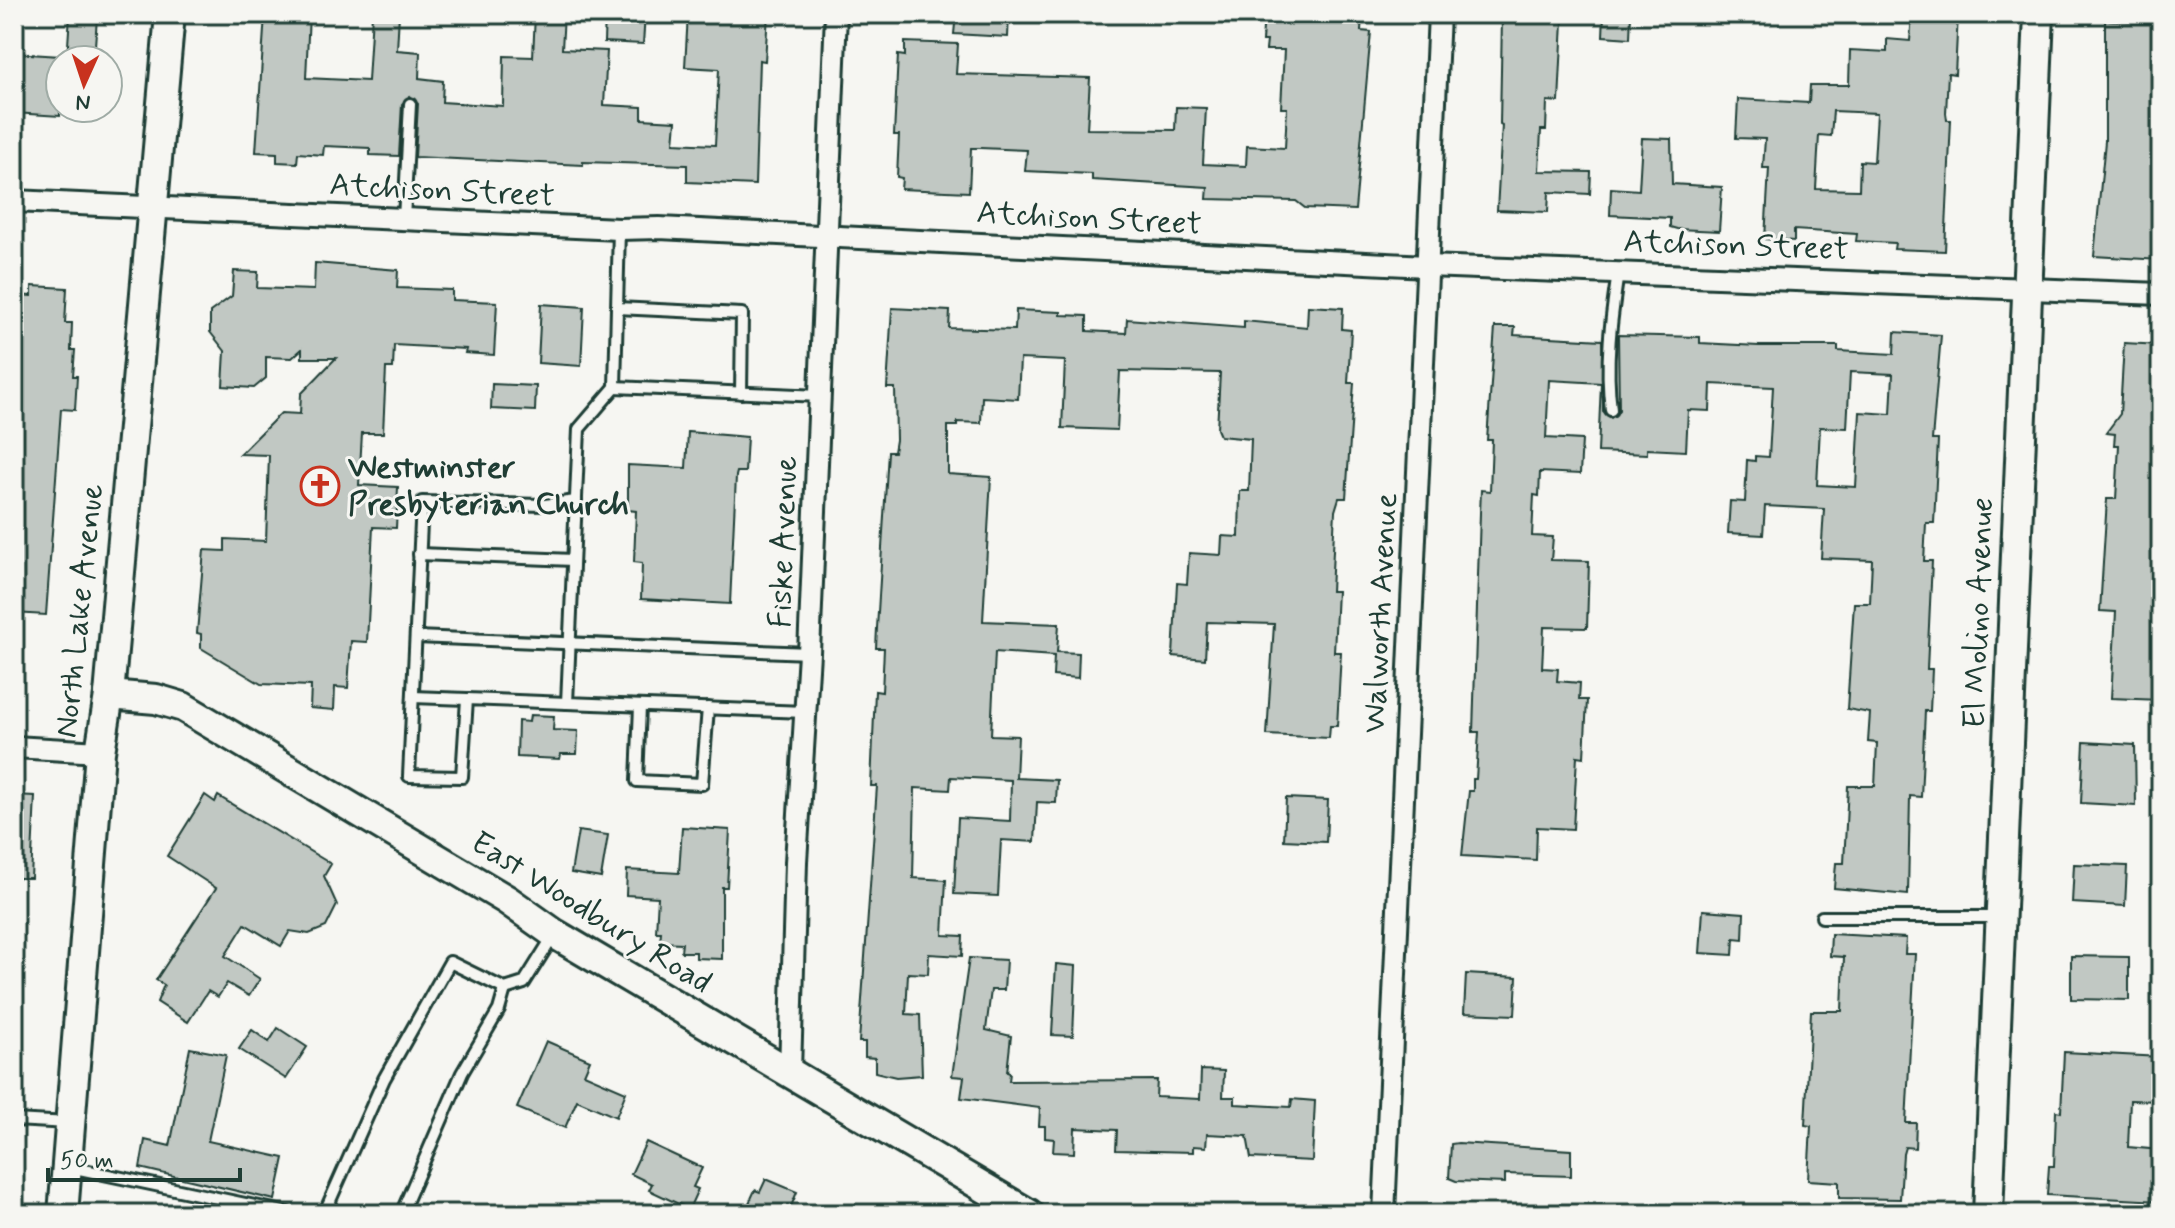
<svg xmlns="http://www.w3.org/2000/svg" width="2175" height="1228" viewBox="0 0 2175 1228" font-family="Mynerve,sans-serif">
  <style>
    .building { fill: #c1c8c3; stroke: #1f3d34; stroke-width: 2; fill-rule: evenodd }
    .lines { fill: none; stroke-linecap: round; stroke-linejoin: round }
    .lane-casing { stroke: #1f3d34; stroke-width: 16 }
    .street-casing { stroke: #1f3d34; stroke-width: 26 }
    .secondary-casing { stroke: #1f3d34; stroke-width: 34 }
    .lane { stroke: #f6f6f2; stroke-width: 10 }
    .street { stroke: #f6f6f2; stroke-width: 20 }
    .secondary { stroke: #f6f6f2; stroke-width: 28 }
    .labels { text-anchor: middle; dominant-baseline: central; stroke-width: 6; stroke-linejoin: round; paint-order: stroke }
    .street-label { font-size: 32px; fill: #1f3d34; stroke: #f6f6f2 }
    .poi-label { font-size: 32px; font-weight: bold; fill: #1f3d34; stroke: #f6f6f2; text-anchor: start }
  </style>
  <rect width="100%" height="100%" fill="#f6f6f2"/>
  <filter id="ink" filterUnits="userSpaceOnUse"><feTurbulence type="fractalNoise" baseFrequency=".0125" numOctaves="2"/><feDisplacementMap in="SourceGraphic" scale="16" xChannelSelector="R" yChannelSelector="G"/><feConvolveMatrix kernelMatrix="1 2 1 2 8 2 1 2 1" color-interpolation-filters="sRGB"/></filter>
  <g filter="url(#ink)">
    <g class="building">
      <path d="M265,14H309L306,78L368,81L372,14H399L397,50L420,52L419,78L443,81L442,102L503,106L504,56L533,57L535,14H564L562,49L607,51L604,105L642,107V119L676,121L674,143L715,145L719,69L685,67L688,14H768L765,61L759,60L755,185L687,182V165L583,162V165L415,157L418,104L410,96L402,104L399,156L370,155V148L324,146L323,155L298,153L297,163L277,162V153L256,152Z"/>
      <path d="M605,14H645L643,44L604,42Z"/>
      <path d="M956,14H1009L1008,37L954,34Z"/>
      <path d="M1264,14H1362L1361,31L1371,32L1355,210L1305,208L1296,201L1207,199L1208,187L1092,180V174L1025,171L1027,150L980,148H971L969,192L901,189L902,178L897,177L899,135H894L898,55L905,56V42L958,44L956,74L1090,78L1087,129L1175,130L1176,107L1206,108L1203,164L1246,166L1247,146L1285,148L1287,108H1281L1284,50H1266L1267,41H1262Z"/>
      <path d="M1604,14H1631L1630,38L1603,36Z"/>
      <path d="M1912,14H1958L1955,74L1948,73L1946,113L1947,120H1951L1945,251L1894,249L1895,243L1856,241L1857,234L1794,230V241L1765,239L1769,168H1763L1765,139L1736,138L1738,99L1809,103L1810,85H1849L1850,50L1887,52V39L1910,41ZM1833,111L1877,113L1874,162L1860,161L1859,190L1816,189L1819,135L1831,136Z"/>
      <path d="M70,15L97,17L94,60H67Z"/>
      <path d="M1502,18L1563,21L1559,102L1547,101L1546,130H1541L1539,171L1591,172L1590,194L1549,192L1548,212L1497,210L1502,125L1500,124Z"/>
      <path d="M2105,20L2161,23L2156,125H2161V260L2094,256L2105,141Z"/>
      <path d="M14,53L60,56V116L14,113Z"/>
      <path d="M1642,138L1671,139L1672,184L1722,187L1719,231L1677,229L1670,227V218L1610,215L1611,188L1639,190Z"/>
      <path d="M315,263L398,270L397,288L452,290V300L497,302L494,355L465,353L466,349L394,345L393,368H386L383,433H362L359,485L398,487L396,528L373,527L367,642L351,641L348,688L335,687L334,710L310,708L311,686L261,684L201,648V634L197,633L204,550L225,551V539L266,541L269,455L240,454L281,413L300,414L301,394L336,358H302V349L292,358L266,357V378L254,388L223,386L225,351L210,332V312L232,296L234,271L258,272L257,288L314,290Z"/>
      <path d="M32,286L67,288L65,323H72L71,350H75L73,376H77L75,410L61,409L46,615L14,613V295L32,296Z"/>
      <path d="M541,304L584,307L581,366L538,363Z"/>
      <path d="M1308,306L1343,308L1342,329L1351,330L1348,383H1354L1346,498H1339L1335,511L1331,591H1337L1334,652H1341L1337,726H1330L1329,738L1267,735L1274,624L1207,622L1205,659L1173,656L1177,583L1187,584L1189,553L1221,555L1222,536L1239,537L1240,491H1249L1251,439L1220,436L1217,429L1220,373L1120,371L1117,430L1062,428L1065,361L1020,359L1018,399L982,397L981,423L957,422V426H948V474L991,477L983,621L1059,624L1057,652L1079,653L1078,678L1053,676L1054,656L995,652L991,735L1018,736L1016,778L1057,780L1056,803L1037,802L1035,842L1001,840L998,896L954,894L958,818L1010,821L1011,780L951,777L950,790L915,788L913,878L946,880L943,935L963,936L962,956L929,954L928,974L908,973L906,1014L920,1015L922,1075L896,1077L875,1072V1058L865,1057V1042H859L877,786H871L875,691L882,692L884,648H876L877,628L888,452H894L896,440L895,388H887L892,308L950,311L949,328L1015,330L1016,310L1061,312V315L1087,316V331L1126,333L1127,319L1244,328V321L1307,327Z"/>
      <path d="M1495,327H1515L1514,335L1602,340L1603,411L1611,418L1619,410L1618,335L1700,337V343L1759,346H1838V351L1894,354L1895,332L1941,335L1932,440H1938L1934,523H1926L1924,561H1932L1927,669H1932L1930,711H1925L1921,797L1910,796L1908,895L1834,888L1836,863H1844L1848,786H1875L1877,743L1868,742L1870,713L1847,709L1854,603H1870L1872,560L1821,558L1824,509L1765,506L1763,535L1728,533L1730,501L1745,502L1747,460L1755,461V456L1769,457L1773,387L1711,384L1710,411L1688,410L1686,451L1647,449V454L1598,452L1601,383L1549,380L1546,438L1582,440L1580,474L1540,472L1539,496L1534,495L1532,536L1553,537L1551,560L1589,561L1587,628L1544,627L1542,668L1558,669L1557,681L1580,683L1579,700H1587L1584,757L1577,756L1573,829L1537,827L1536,860L1462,856L1469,791H1473V779H1476L1479,732H1473L1480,513L1481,490L1490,491L1492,440H1487ZM1850,372L1893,374L1891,414L1860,412L1856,487L1817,485L1820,427L1847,428Z"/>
      <path d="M2124,343L2161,345L2158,484H2161V700L2111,698L2116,612L2100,611L2107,499H2116L2119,445H2114L2115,434L2106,433L2120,414Z"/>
      <path d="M492,384L536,386L535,411L491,409Z"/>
      <path d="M688,432L747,437L745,472H737L736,476L730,604L641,599L642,563L634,562L636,511L628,510V465L686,468Z"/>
      <path d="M530,715L554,716L553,730L578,731L577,754H561L560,759L517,757L518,721L529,722Z"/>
      <path d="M2084,742L2135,745L2136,806L2081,803Z"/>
      <path d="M14,795L35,796L31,878H14Z"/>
      <path d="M205,795L215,802L218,796L331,864L324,876L337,905L326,927L309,934L290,931L281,946L245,924L225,956L260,979L249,996L227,983L218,997L208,991L188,1022L157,1002L164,985L156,980L216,888L167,856Z"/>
      <path d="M1286,798L1328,800L1326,842L1284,840Z"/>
      <path d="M682,827L730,830L727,887H722V959L696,958V952H681L682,943L660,942L661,932H656L658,897L626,895L627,870L679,873Z"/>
      <path d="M578,831L608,835L601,878L571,873Z"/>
      <path d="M2074,864L2127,866L2125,906L2072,903Z"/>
      <path d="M1703,910L1744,913L1743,939L1734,938L1733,955L1700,953Z"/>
      <path d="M1831,934L1906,938L1905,954H1915L1906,1123H1916L1915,1148L1905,1147L1903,1154L1900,1199L1839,1198V1182L1808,1180L1811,1126L1805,1125L1811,1011H1842L1844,957L1830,956Z"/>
      <path d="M2071,956L2129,957V1000L2071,999Z"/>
      <path d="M969,958L1006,960L1004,990H991L986,1030L1011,1036L1007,1072L1010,1073L1009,1081L1157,1080L1156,1097L1200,1099L1201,1070L1224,1071L1223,1097H1235V1104L1291,1107L1292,1099L1315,1101L1312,1161L1251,1158L1247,1136L1207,1134L1206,1147L1193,1146V1152L1116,1150L1117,1130L1075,1128L1074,1153L1053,1152L1054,1139L1045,1138V1126H1039L1040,1108L961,1098L964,1077L952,1076Z"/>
      <path d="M1056,964L1076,966L1073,1036L1052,1035Z"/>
      <path d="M1466,974L1517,977L1515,1015L1464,1013Z"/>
      <path d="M278,1028L307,1047L286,1079L239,1049L252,1030L269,1042Z"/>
      <path d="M546,1041L590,1060L584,1074L626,1092L616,1117L577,1100L565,1128L517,1108Z"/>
      <path d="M190,1048L226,1055L208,1141L284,1158L275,1200L140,1168L145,1140L170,1146Z"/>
      <path d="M2064,1052L2161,1057V1101L2130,1100L2128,1147L2161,1150V1201L2047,1195L2049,1166H2054L2056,1111L2061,1112Z"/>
      <path d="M646,1142L702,1168L693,1187L698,1189L689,1209L649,1190L652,1184L631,1174Z"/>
      <path d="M1458,1143L1571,1150V1176L1505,1174V1183L1456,1181L1449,1178L1451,1144Z"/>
      <path d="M766,1179L797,1192L788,1214H744L755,1190L760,1192Z"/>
    </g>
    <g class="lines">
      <g class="lane-casing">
        <g id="lane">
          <path d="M404,219L410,104"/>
          <path d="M619,229L615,387L579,429L567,703L805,712"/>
          <path d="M617,308L742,314L741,393"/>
          <path d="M615,387L820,396"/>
          <path d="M1611,410C1605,363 1611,319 1618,273"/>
          <path d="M419,554L573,560"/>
          <path d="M416,637L809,653"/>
          <path d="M413,697L467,699"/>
          <path d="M567,703L467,699L462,777L409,776L422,502L545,505L576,501"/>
          <path d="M640,706L637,781L702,784L708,708"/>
          <path d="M1822,917H1998"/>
          <path d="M14,1120L69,1123"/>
          <path d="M70,1167L293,1214"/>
          <path d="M324,1214L384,1079L450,962L505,989L524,983L554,935"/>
          <path d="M401,1214L462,1073L499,1010L505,989"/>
        </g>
      </g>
      <g class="street-casing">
        <g id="street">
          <path d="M14,201L619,229L659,228L1427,266L2161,294"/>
          <path d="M14,747L100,752"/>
          <path d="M790,1072L796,862L809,653L836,14"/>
          <path d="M1384,1214L1439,14"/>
        </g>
      </g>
      <g class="secondary-casing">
        <g id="secondary">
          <path d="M109,695L156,699L183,707L507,900L555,934L1029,1214"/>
          <path d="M63,1214L100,752L109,695L170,14"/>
          <path d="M1988,1214L2039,14"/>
        </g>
      </g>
      <use href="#lane" class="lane"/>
      <use href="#street" class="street"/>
      <use href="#secondary" class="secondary"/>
    </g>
  </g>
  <defs>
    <g id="church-ring" transform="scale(2)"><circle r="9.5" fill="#f6f6f2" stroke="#c8321e" stroke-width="1.5"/><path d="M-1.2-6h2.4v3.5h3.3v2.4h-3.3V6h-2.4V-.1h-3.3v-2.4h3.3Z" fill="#c8321e"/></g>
  </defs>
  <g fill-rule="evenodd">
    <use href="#church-ring" x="320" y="486"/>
  </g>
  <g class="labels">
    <g class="street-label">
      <text transform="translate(442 191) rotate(3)">Atchison Street</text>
      <text transform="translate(1089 219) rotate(3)">Atchison Street</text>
      <text transform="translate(1736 246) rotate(2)">Atchison Street</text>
      <text transform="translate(784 542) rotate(-88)">Fiske Avenue</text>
      <text transform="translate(80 611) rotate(-84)">North Lake Avenue</text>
      <text transform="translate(1381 613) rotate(-87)">Walworth Avenue</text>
      <text transform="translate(1979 613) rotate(-88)">El Molino Avenue</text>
      <text transform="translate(591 913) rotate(32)">East Woodbury Road</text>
    </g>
    <g class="poi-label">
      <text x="348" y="468">Westminster<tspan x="348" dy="37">Presbyterian Church</tspan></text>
    </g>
  </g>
  <rect width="2175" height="1228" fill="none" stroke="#f6f6f2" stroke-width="48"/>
  <rect x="24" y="24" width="2127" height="1180" fill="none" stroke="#1f3d34" stroke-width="3" filter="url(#ink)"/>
  <g transform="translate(84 84) rotate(183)"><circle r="38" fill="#f6f6f2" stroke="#a0aca6" stroke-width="2"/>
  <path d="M0-6L14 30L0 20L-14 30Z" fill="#c8321e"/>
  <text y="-12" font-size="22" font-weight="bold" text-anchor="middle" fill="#1f3d34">N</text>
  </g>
  <path d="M48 1168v12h192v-12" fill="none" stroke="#1f3d34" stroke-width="4"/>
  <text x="60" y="1168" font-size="24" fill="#1f3d34" stroke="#f6f6f2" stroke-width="6" paint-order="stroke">50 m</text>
</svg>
